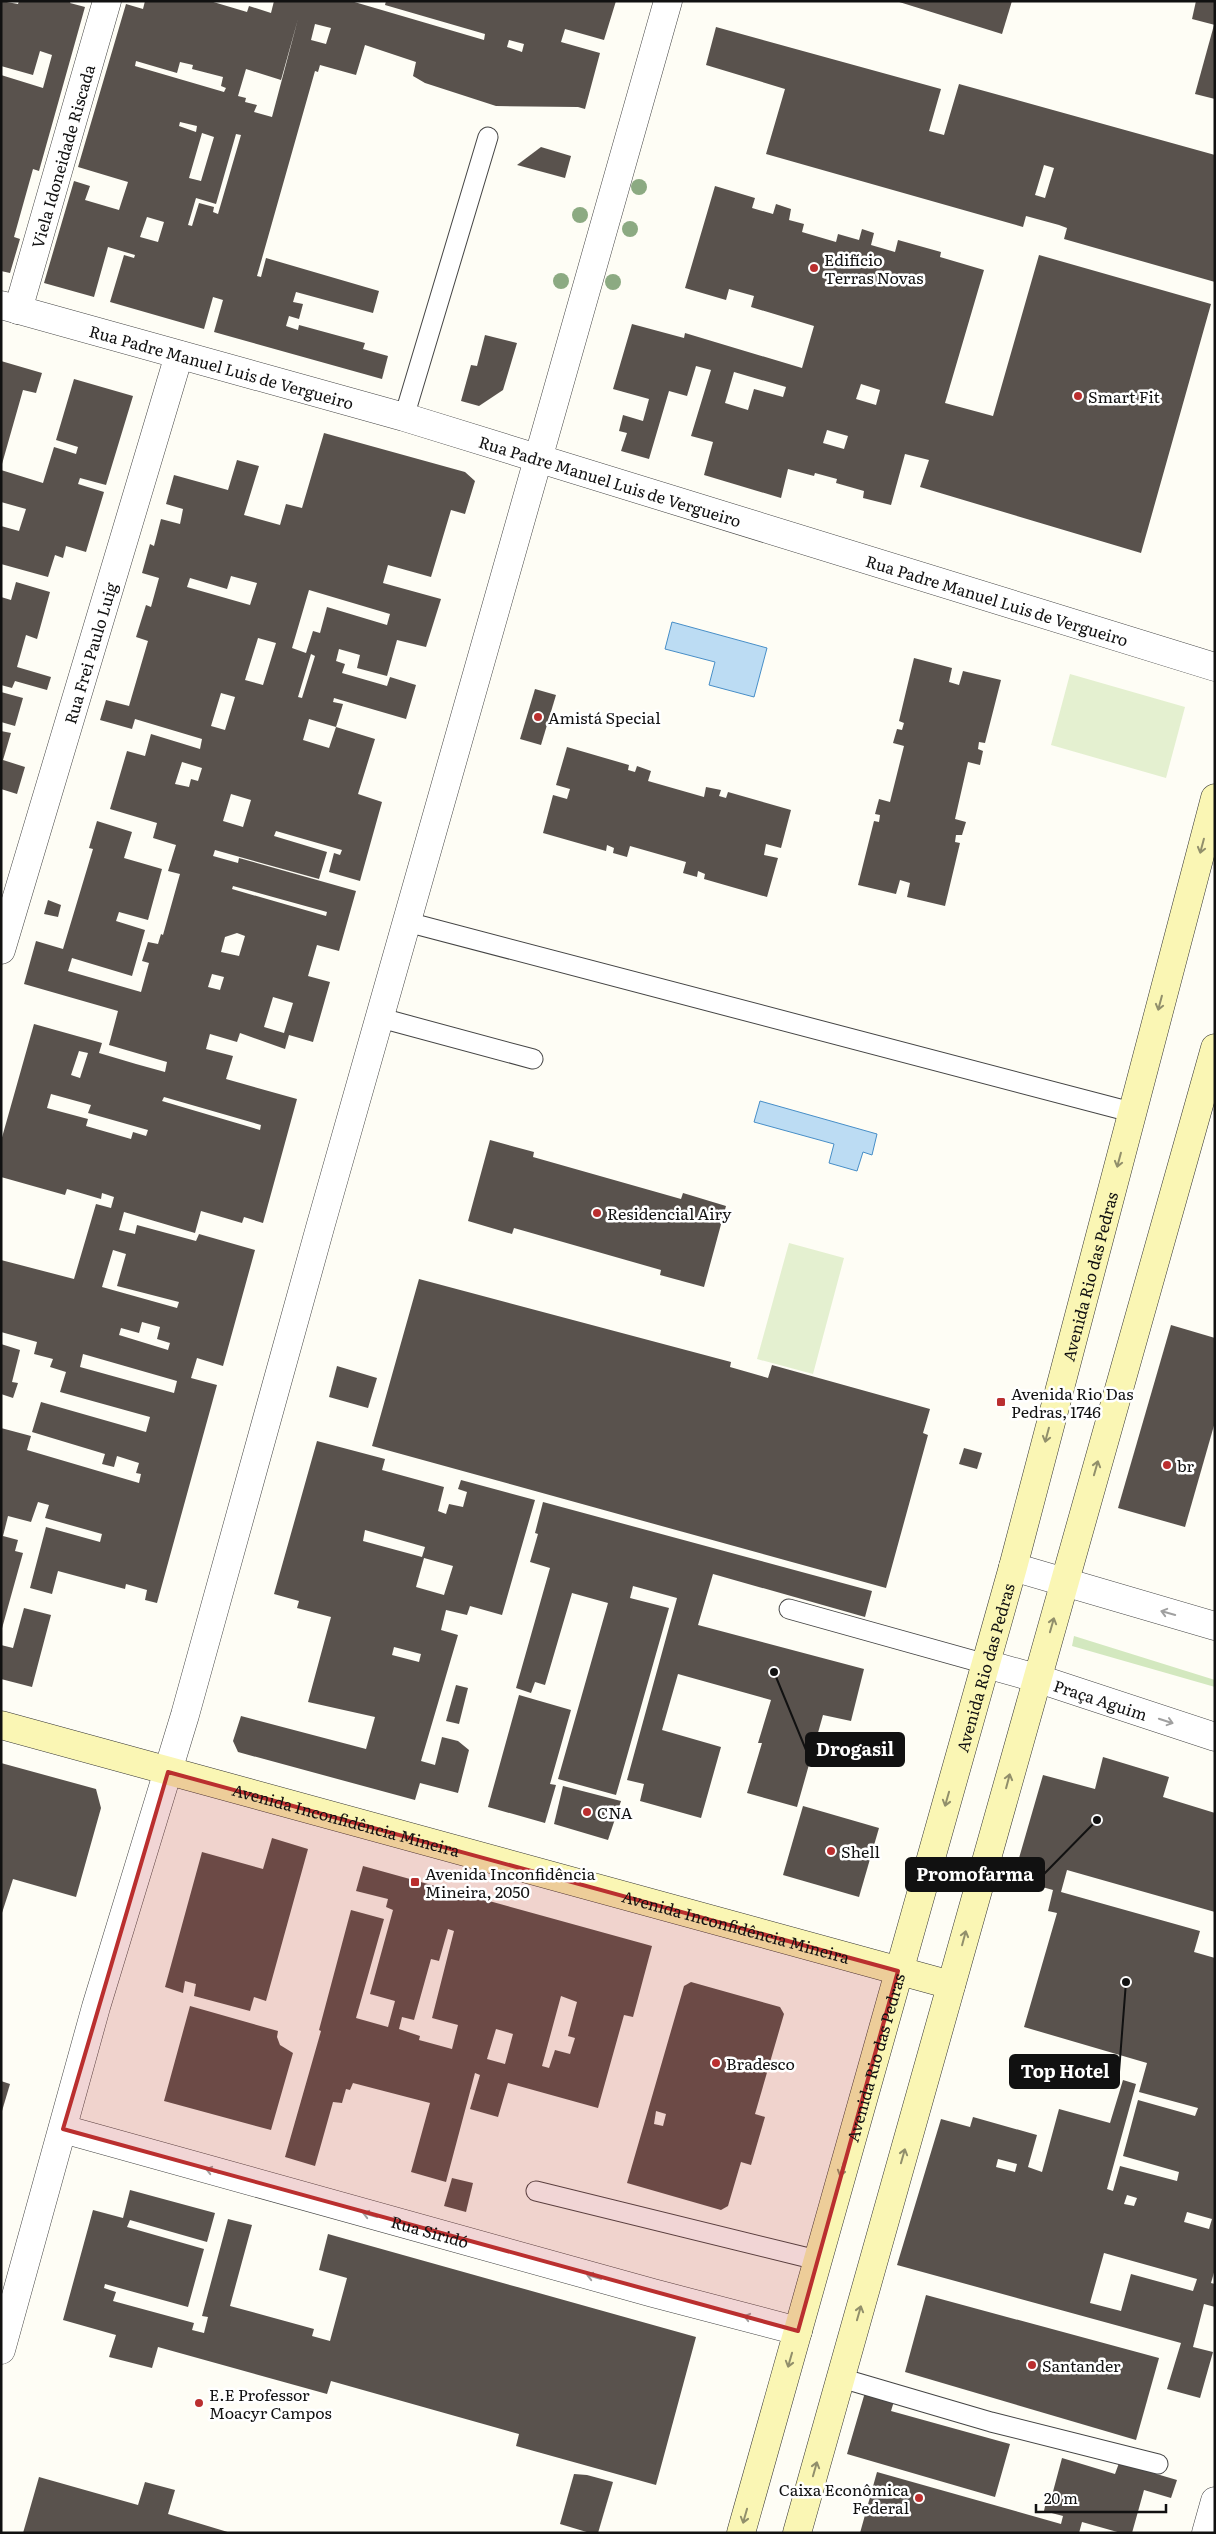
<svg xmlns="http://www.w3.org/2000/svg" width="1216" height="2534" viewBox="0 0 1216 2534" font-family="Literata,serif">
  <style>
    .green { fill: #d3e8bf }
    .pitch { fill: #e4f0d0 }
    .water { fill: #bcdcf3; stroke: #478ec7 }
    .building { fill: #59524d; fill-rule: evenodd }
    .lines { fill: none; stroke-linecap: round; stroke-linejoin: round }
    .lane-casing { stroke: #444; stroke-width: 21 }
    .street-casing { stroke: #444; stroke-width: 29 }
    .secondary-casing { stroke: #333; stroke-width: 29 }
    .lane { stroke: #fff; stroke-width: 19 }
    .street { stroke: #fff; stroke-width: 28 }
    .secondary { stroke: #faf6b4; stroke-width: 28 }
    .tree { fill: #8caa82 }
    .oneway { stroke: #918f6b }
    .oneway2 { stroke: #a0a0a0 }
    .marked { fill: #ba2f2f; fill-opacity: 0.2; stroke: #ba2f2f; stroke-width: 4; stroke-linejoin: round }
    .poi-dot { fill: #ba2f2f; stroke: #fff; stroke-width: 2 }
    .labels { text-anchor: middle; dominant-baseline: central; stroke-width: 5; stroke-linejoin: round; paint-order: stroke }
    .street-label { font-size: 16px; fill: #111; stroke: #fff }
    .poi-label { font-size: 16px; fill: #111; stroke: #fff; text-anchor: start }
    .leader { fill: none; stroke: #111; stroke-width: 2 }
    .callout-dot { fill: #111; stroke: #fff; stroke-width: 2 }
    .callout { fill: #111; stroke: #111; stroke-width: 2 }
    .callout-label { font-size: 18px; text-anchor: middle; font-weight: bold; fill: #fff }
  </style>
  <rect width="100%" height="100%" fill="#fefdf5"/>
  <path class="green" d="M1074,1636L1215,1680V1687L1072,1646Z"/>
  <g class="pitch">
    <path d="M1070,674L1185,707L1166,778L1051,745Z"/>
    <path d="M789,1243L844,1258L813,1374L757,1359Z"/>
  </g>
  <g class="water">
    <path d="M672,622L767,648L754,697L709,685L715,662L665,649Z"/>
    <path d="M760,1101L877,1134L872,1155L863,1152L857,1171L829,1163L834,1144L754,1122Z"/>
  </g>
  <g class="building">
    <path d="M1,1L18,4L19,1H71L70,3L85,7L39,171L33,169L14,237L20,239L10,273L1,271V75L43,88L52,55L40,51L33,75L1,66Z"/>
    <path d="M145,1H210L247,12L249,6L271,13L274,1H351L484,40L485,34L385,5L386,1H616L604,40L565,29L561,42L600,53L585,109L578,107L496,106L425,83L413,76L416,62L365,45L356,75L320,65L318,72L315,71L257,276L261,277L266,258L379,291L373,313L296,292L293,302L303,304L299,319L289,316L286,326L298,330L299,325L365,343L363,349L388,356L382,379L214,332L223,300L213,297L204,329L110,302L124,255L134,258L135,255L108,247L94,297L44,283L74,181L90,186L85,200L119,210L128,182L78,167L126,4L143,9ZM298,19L272,117L254,112L257,105L245,102L246,98L238,96L246,69L281,80ZM315,24L331,28L326,44L311,40ZM509,40L524,44L522,52L507,47ZM136,61L177,73L180,62L193,65L192,69L223,77L221,86L226,88L224,92L135,66ZM180,122L197,126L196,132L179,126ZM202,133L214,137L201,181L189,178ZM236,134L241,135L218,214L213,212L214,207L199,203L192,226L188,225L196,198L216,204ZM147,217L164,222L158,242L140,237Z"/>
    <path d="M896,1H1012L1002,34Z"/>
    <path d="M1196,1H1215V25L1192,19Z"/>
    <path d="M1214,25H1215V99L1195,94Z"/>
    <path d="M716,27L941,89L929,131L944,135L959,84L1215,155V282L1064,239L1067,228L1059,225L1026,216L1023,227L766,154L785,89L706,65ZM1044,165L1054,168L1045,198L1035,195Z"/>
    <path d="M541,147L571,156L565,178L517,165Z"/>
    <path d="M715,186L755,198L752,208L773,214L776,204L791,209L789,220L804,224L802,232L836,242L838,234L859,240L862,229L874,233L871,245L895,252L898,240L941,252L940,257L984,270L945,403L993,416L1039,255L1211,304L1141,553L920,487L929,460L905,454L891,505L863,498L864,491L836,483L837,479L815,473L814,476L788,469L781,498L704,475L713,442L691,436L711,370L696,366L687,396L669,391L649,459L621,451L627,433L619,431L623,415L643,421L649,399L613,389L632,324L684,338L685,333L802,368L814,326L751,307L754,296L729,289L726,300L685,288ZM734,372L786,387L783,397L754,389L748,410L725,403ZM861,384L880,390L876,405L856,399ZM827,430L848,436L844,449L823,443Z"/>
    <path d="M485,335L517,343L503,390L479,406L461,401L471,365L477,366Z"/>
    <path d="M1,361L42,373L36,393L23,390L2,464Z"/>
    <path d="M74,379L133,396L106,485L80,478L78,484L104,492L86,552L66,546L63,558L55,555L48,577L1,564V526L19,531L26,509L1,502V470L43,483L54,447L76,454L78,447L56,440Z"/>
    <path d="M324,433L465,472L475,481L465,514L451,510L431,577L388,565L383,583L441,599L426,647L397,640L387,676L357,668L360,655L339,649L336,661L345,664L342,673L387,686L390,677L416,685L406,719L334,698L333,702L343,704L336,727L375,739L358,794L382,802L360,881L329,872L334,853L340,855L342,850L276,831L274,836L327,852L319,879L215,850L213,856L238,863L239,858L356,891L339,951L317,945L308,976L330,982L313,1042L289,1035L285,1049L240,1033L237,1042L210,1034L206,1049L233,1056L226,1079L297,1099L263,1223L244,1217L242,1223L201,1211L195,1233L124,1212L119,1230L135,1234L137,1225L196,1241L199,1234L255,1250L223,1366L197,1358L191,1378L217,1385L157,1603L145,1600L147,1590L126,1584L125,1589L58,1571L52,1594L30,1588L46,1527L100,1542L102,1534L45,1518L49,1505L38,1502L31,1522L8,1516L3,1536L18,1540L15,1551L23,1553L1,1632V1428L31,1436L27,1450L139,1483L141,1474L136,1473L139,1463L117,1456L114,1467L102,1464L105,1454L32,1432L41,1402L146,1432L150,1417L60,1392L66,1372L50,1367L53,1359L34,1354L37,1342L1,1332V1260L74,1279L96,1204L111,1208L114,1197L102,1193L101,1199L67,1189L65,1195L1,1177V1141L34,1024L102,1043L99,1053L136,1064L165,1072L167,1062L109,1045L118,1011L24,984L36,941L63,949L93,849L89,848L97,821L132,832L124,858L162,869L148,920L119,912L116,921L145,930L132,976L72,958L68,971L141,992L149,963L142,961L148,942L158,944L161,934L163,935L180,874L168,871L176,845L153,838L157,823L110,809L127,751L145,756L151,734L200,749L202,739L135,719L132,729L100,720L106,700L129,706L148,641L136,637L146,605L151,607L159,578L142,573L150,544L154,546L161,519L180,524L183,509L166,504L174,475L228,490L237,460L259,466L244,515L280,525L286,504L302,508ZM231,576L257,583L250,605L187,587L190,578L227,589ZM309,590L390,614L387,625L327,607L320,633L313,631L306,653L292,648ZM258,638L276,643L263,685L245,680ZM311,654L315,656L302,698L298,697ZM221,693L235,697L225,730L211,726ZM309,719L336,727L329,748L303,740ZM182,762L202,768L198,781L191,779L189,787L175,784ZM231,794L251,800L243,827L223,821ZM233,886L327,912L326,916L232,889ZM237,933L245,936L239,956L221,952L225,937ZM212,974L224,977L220,990L208,987ZM273,997L293,1003L284,1033L264,1027ZM79,1051L88,1053L80,1078L71,1075ZM51,1094L91,1105L88,1113L148,1130L146,1136L133,1132L131,1139L86,1126L88,1119L47,1108ZM164,1097L261,1125L260,1130L162,1101ZM113,1250L126,1254L117,1286L179,1302L177,1308L102,1287ZM142,1322L160,1327L157,1339L170,1343L168,1350L119,1335L121,1328L139,1333ZM83,1354L177,1381L174,1393L80,1367Z"/>
    <path d="M16,582L50,592L37,639L26,635L17,667L51,677L47,690L15,681L12,688L1,685V597L11,600Z"/>
    <path d="M914,658L952,668L949,682L959,685L963,671L1001,680L985,743L979,742L978,749L983,751L980,765L968,762L955,819L966,822L962,835H956L955,842L960,843L945,906L907,897L910,883L900,880L896,894L858,885L874,821L879,822L880,815L875,814L879,799L890,802L904,746L893,743L897,729L902,730L904,723L899,721Z"/>
    <path d="M535,689L556,695L541,745L520,739Z"/>
    <path d="M1,692L23,698L15,726L1,722Z"/>
    <path d="M1,731L11,733L3,760L25,767L17,794L1,789Z"/>
    <path d="M567,747L629,765L628,770L635,772L637,766L651,771L648,781L704,797L706,787L721,790L719,796L726,798L728,792L791,810L781,848L766,844L764,855L778,858L767,897L704,879L705,874L698,871L697,877L683,873L686,862L630,846L627,857L613,853L614,848L607,845L606,851L543,833L553,795L567,799L570,789L556,785Z"/>
    <path d="M48,900L61,905L58,917L44,914Z"/>
    <path d="M490,1140L534,1152L533,1157L681,1199L683,1193L726,1206L704,1287L660,1275L661,1270L514,1228L512,1234L468,1221Z"/>
    <path d="M419,1279L731,1362L730,1367L768,1378L772,1365L930,1409L923,1433L928,1435L886,1588L372,1446Z"/>
    <path d="M1171,1325L1215,1338V1422L1185,1527L1118,1508Z"/>
    <path d="M1,1344L20,1350L12,1382L18,1383L13,1398L1,1394Z"/>
    <path d="M337,1366L377,1378L368,1408L329,1397Z"/>
    <path d="M317,1441L385,1459L382,1470L444,1487L438,1511L446,1514L449,1504L463,1507L467,1492L458,1489L461,1480L535,1500L502,1615L470,1606L467,1615L446,1610L441,1630L458,1635L421,1761L435,1765L442,1737L458,1741L469,1750L458,1793L420,1783L415,1800L238,1752L233,1741L241,1716L366,1749L375,1717L308,1702L331,1617L297,1608L299,1601L274,1594ZM365,1530L425,1547L422,1557L363,1541ZM424,1558L453,1566L444,1595L416,1587ZM394,1647L421,1654L419,1662L392,1655Z"/>
    <path d="M964,1448L982,1453L977,1469L959,1464Z"/>
    <path d="M543,1502L872,1591L865,1617L713,1574L698,1625L864,1669L851,1721L823,1715L797,1807L747,1793L762,1743H758L771,1700L678,1674L662,1730L721,1747L701,1818L640,1801L644,1784L627,1780L677,1598L633,1586L630,1598L669,1608L616,1795L558,1779L608,1603L572,1593L545,1685L535,1682L531,1693L516,1688L550,1568L530,1562L538,1534L535,1533Z"/>
    <path d="M24,1608L51,1615L32,1687L1,1679V1645L13,1648Z"/>
    <path d="M456,1685L468,1688L459,1724L446,1721Z"/>
    <path d="M519,1695L571,1710L550,1784L556,1785L545,1823L488,1807Z"/>
    <path d="M1103,1757L1169,1777L1163,1797L1215,1813V1912L1067,1870L1061,1892L1200,1931L1194,1952L1215,1958V2269L1211,2283L1215,2284V2307L1204,2304L1193,2347L1213,2352L1200,2398L1167,2389L1181,2343L897,2265L941,2119L970,2127L973,2117L1037,2135L1028,2167L1042,2172L1059,2109L1110,2123L1123,2080L1136,2084L1107,2189L1113,2191L1120,2166L1177,2181L1179,2172L1123,2156L1138,2100L1195,2116L1198,2108L1139,2092L1147,2063L1024,2027L1057,1913L1048,1911L1053,1890L1013,1879L1043,1775L1095,1789ZM998,2159L1017,2164L1015,2172L996,2167ZM1127,2195L1137,2198L1134,2206L1124,2204ZM1187,2212L1212,2219L1209,2229L1184,2222ZM1104,2253L1197,2279L1193,2291L1131,2274L1121,2311L1090,2303Z"/>
    <path d="M1,1763L96,1789L101,1808L76,1897L13,1879L1,1916Z"/>
    <path d="M563,1786L621,1801L608,1840L554,1824Z"/>
    <path d="M803,1806L879,1828L859,1897L783,1875Z"/>
    <path d="M272,1838L308,1849L266,2001L254,1997L250,2011L194,1996L196,1984L185,1981L183,1993L165,1987L202,1852L263,1869Z"/>
    <path d="M363,1866L652,1946L633,2017L624,2015L598,2108L508,2083L498,2117L470,2109L480,2075L475,2073L446,2182L411,2172L430,2103L353,2083L350,2090L346,2089L342,2103L333,2102L315,2166L285,2157L321,2031L319,2030L351,1910L384,1919L356,2018L388,2027L395,2001L370,1994L393,1910L386,1907L388,1899L356,1891ZM448,1929L454,1931L432,2018L458,2025L452,2049L419,2040L420,2036L399,2029L402,2017L414,2020L431,1959L439,1961ZM561,1996L577,2002L568,2036L575,2038L570,2054L555,2050L549,2068L542,2066ZM496,2029L513,2034L505,2064L487,2059Z"/>
    <path d="M691,1982L780,2007L784,2014L755,2114L765,2117L751,2165L741,2162L728,2206L721,2210L627,2183L684,1986ZM656,2111L666,2114L663,2126L654,2124Z"/>
    <path d="M190,2006L278,2031L277,2037L280,2045L293,2053L271,2130L164,2101Z"/>
    <path d="M1,2081L10,2084L2,2111H1Z"/>
    <path d="M452,2178L473,2183L466,2212L444,2206Z"/>
    <path d="M130,2190L215,2213L207,2242L130,2220L127,2227L204,2249L188,2307L105,2284L104,2288L116,2292L113,2301L194,2323L192,2330L204,2333L208,2317L202,2316L228,2219L252,2225L230,2306L314,2329L312,2336L330,2341L347,2278L319,2270L328,2234L696,2337L656,2485L516,2446L519,2434L331,2381L327,2394L158,2347L152,2368L109,2357L116,2335L63,2320L93,2210L123,2218Z"/>
    <path d="M926,2295L1159,2358L1136,2440L905,2372Z"/>
    <path d="M866,2389L895,2398L891,2411L1010,2444L995,2497L847,2454Z"/>
    <path d="M1062,2458L1115,2474L1119,2463L1177,2480L1171,2498L1144,2490L1132,2533H1121L1082,2522L1079,2533H860L877,2472L1061,2524L1063,2516L1044,2511L1047,2497L1051,2499Z"/>
    <path d="M574,2474L587,2475L613,2482L598,2533H590L560,2524Z"/>
    <path d="M39,2477L138,2505L145,2482L175,2490L168,2514L231,2533H23Z"/>
  </g>
  <g class="lines">
    <g class="lane-casing">
      <g id="lane">
        <path d="M404,417L488,137"/>
        <path d="M407,922L1131,1112"/>
        <path d="M381,1018L533,1059"/>
        <path d="M789,1609L986,1664"/>
        <path d="M536,2191L817,2260"/>
        <path d="M841,2378L991,2422L1158,2464"/>
      </g>
    </g>
    <g class="street-casing">
      <g id="street">
        <path id="s1" d="M1,305L404,417L1215,667"/>
        <path id="s2" d="M18,310L107,1"/>
        <path id="s3" d="M1,950L179,355"/>
        <path d="M1013,1567L1215,1626"/>
        <path id="s4" d="M986,1664L1036,1678L1215,1737"/>
        <path id="s5" d="M63,2129L653,2293L798,2331"/>
        <path d="M1,2350L96,2007L185,1715L321,1224L668,1"/>
        <path d="M1206,2533L1215,2501"/>
      </g>
    </g>
    <g class="secondary-casing">
      <g id="secondary">
        <path id="s6" d="M1,1725L951,1985"/>
        <path id="s7" d="M741,2533L1013,1567L1215,798"/>
        <path d="M797,2533L1215,1048"/>
      </g>
    </g>
    <use href="#lane" class="lane"/>
    <use href="#street" class="street"/>
    <use href="#secondary" class="secondary"/>
  </g>
  <g class="tree">
    <circle cx="639" cy="187" r="8"/>
    <circle cx="580" cy="215" r="8"/>
    <circle cx="630" cy="229" r="8"/>
    <circle cx="561" cy="281" r="8"/>
    <circle cx="613" cy="282" r="8"/>
  </g>
  <defs><path id="oneway-shaft" d="M-6 0H5M1.5-3L5.5 0L1.5 3" fill="none" stroke-width="1.6" stroke-linecap="round" stroke-linejoin="round" transform="scale(1.25)"/></defs>
  <g class="oneway">
    <use href="#oneway-shaft" transform="translate(1202 846) rotate(105)"/>
    <use href="#oneway-shaft" transform="translate(1160 1003) rotate(105)"/>
    <use href="#oneway-shaft" transform="translate(1119 1160) rotate(105)"/>
    <use href="#oneway-shaft" transform="translate(1047 1435) rotate(105)"/>
    <use href="#oneway-shaft" transform="translate(1096 1468) rotate(-74)"/>
    <use href="#oneway-shaft" transform="translate(1052 1625) rotate(-74)"/>
    <use href="#oneway-shaft" transform="translate(1008 1781) rotate(-75)"/>
    <use href="#oneway-shaft" transform="translate(947 1799) rotate(106)"/>
    <use href="#oneway-shaft" transform="translate(964 1938) rotate(-75)"/>
    <use href="#oneway-shaft" transform="translate(903 2156) rotate(-74)"/>
    <use href="#oneway-shaft" transform="translate(842 2169) rotate(106)"/>
    <use href="#oneway-shaft" transform="translate(859 2313) rotate(-74)"/>
    <use href="#oneway-shaft" transform="translate(790 2360) rotate(106)"/>
    <use href="#oneway-shaft" transform="translate(815 2469) rotate(-74)"/>
    <use href="#oneway-shaft" transform="translate(745 2516) rotate(106)"/>
  </g>
  <g class="oneway2">
    <use href="#oneway-shaft" transform="translate(1168 1613) rotate(-164)"/>
    <use href="#oneway-shaft" transform="translate(1166 1721) rotate(18)"/>
    <use href="#oneway-shaft" transform="translate(213 2171) rotate(-165)"/>
    <use href="#oneway-shaft" transform="translate(370 2215) rotate(-165)"/>
    <use href="#oneway-shaft" transform="translate(594 2277) rotate(-165)"/>
    <use href="#oneway-shaft" transform="translate(751 2318) rotate(-165)"/>
  </g>
  <path class="marked" d="M168,1772L898,1971L798,2331L63,2129Z"/>
  <g class="poi-dot">
    <circle cx="814" cy="268" r="5"/>
    <circle cx="1078" cy="396" r="5"/>
    <circle cx="538" cy="717" r="5"/>
    <circle cx="597" cy="1213" r="5"/>
    <rect x="996" y="1397" width="10" height="10" rx="2.5"/>
    <circle cx="1167" cy="1465" r="5"/>
    <circle cx="587" cy="1812" r="5"/>
    <circle cx="831" cy="1851" r="5"/>
    <rect x="410" y="1877" width="10" height="10" rx="2.5"/>
    <circle cx="716" cy="2063" r="5"/>
    <circle cx="1032" cy="2365" r="5"/>
    <circle cx="199" cy="2403" r="5"/>
    <circle cx="919" cy="2498" r="5"/>
  </g>
  <g class="labels">
    <g class="street-label">
      <text stroke="none"><textPath href="#s2" startOffset="160">Viela Idoneidade Riscada</textPath></text>
      <text stroke="none"><textPath href="#s1" startOffset="229">Rua Padre Manuel Luis de Vergueiro</textPath></text>
      <text stroke="none"><textPath href="#s1" startOffset="634">Rua Padre Manuel Luis de Vergueiro</textPath></text>
      <text stroke="none"><textPath href="#s1" startOffset="1039">Rua Padre Manuel Luis de Vergueiro</textPath></text>
      <text stroke="none"><textPath href="#s3" startOffset="310">Rua Frei Paulo Luig</textPath></text>
      <text stroke="none"><textPath href="#s7" startOffset="1304">Avenida Rio das Pedras</textPath></text>
      <text stroke="none"><textPath href="#s7" startOffset="899">Avenida Rio das Pedras</textPath></text>
      <text stroke="none"><textPath href="#s4" startOffset="120">Praça Aguim</textPath></text>
      <text stroke="none"><textPath href="#s6" startOffset="358">Avenida Inconfidência Mineira</textPath></text>
      <text stroke="none"><textPath href="#s6" startOffset="762">Avenida Inconfidência Mineira</textPath></text>
      <text stroke="none"><textPath href="#s7" startOffset="494">Avenida Rio das Pedras</textPath></text>
      <text stroke="none"><textPath href="#s5" startOffset="381">Rua Siridó</textPath></text>
    </g>
    <g class="poi-label">
      <text x="824" y="259">Edifício<tspan x="824" dy="18">Terras Novas</tspan></text>
      <text x="1088" y="396">Smart Fit</text>
      <text x="548" y="717">Amistá Special</text>
      <text x="607" y="1213">Residencial Airy</text>
      <text x="1011" y="1393">Avenida Rio Das<tspan x="1011" dy="18">Pedras, 1746</tspan></text>
      <text x="1177" y="1465">br</text>
      <text x="597" y="1812">CNA</text>
      <text x="841" y="1851">Shell</text>
      <text x="425" y="1873">Avenida Inconfidência<tspan x="425" dy="18">Mineira, 2050</tspan></text>
      <text x="726" y="2063">Bradesco</text>
      <text x="1042" y="2365">Santander</text>
      <text x="209" y="2394">E.E Professor<tspan x="209" dy="18">Moacyr Campos</tspan></text>
      <text x="909" y="2489" text-anchor="end">Caixa Econômica<tspan x="909" dy="18">Federal</tspan></text>
    </g>
  </g>
  <path class="leader" d="M774 1672L806 1750M1097 1820L1044 1874M1126 1982L1119 2072"/>
  <g class="callout-dot">
    <circle cx="774" cy="1672" r="5"/>
    <circle cx="1097" cy="1820" r="5"/>
    <circle cx="1126" cy="1982" r="5"/>
  </g>
  <g class="callout">
    <rect x="806" y="1733" width="98" height="33" rx="5"/>
    <rect x="906" y="1858" width="138" height="33" rx="5"/>
    <rect x="1010" y="2055" width="109" height="33" rx="5"/>
  </g>
  <g class="callout-label">
    <text x="855" y="1756">Drogasil</text>
    <text x="975" y="1881">Promofarma</text>
    <text x="1065" y="2078">Top Hotel</text>
  </g>
  <rect width="1216" height="2534" fill="none" stroke="#111111" stroke-width="5"/>
  <path d="M1036 2504v8h130v-8" fill="none" stroke="#111111" stroke-width="2.5"/>
  <text x="1044" y="2504" font-size="15" fill="#111111" stroke="#ffffff" stroke-width="4" paint-order="stroke">20 m</text>
</svg>
